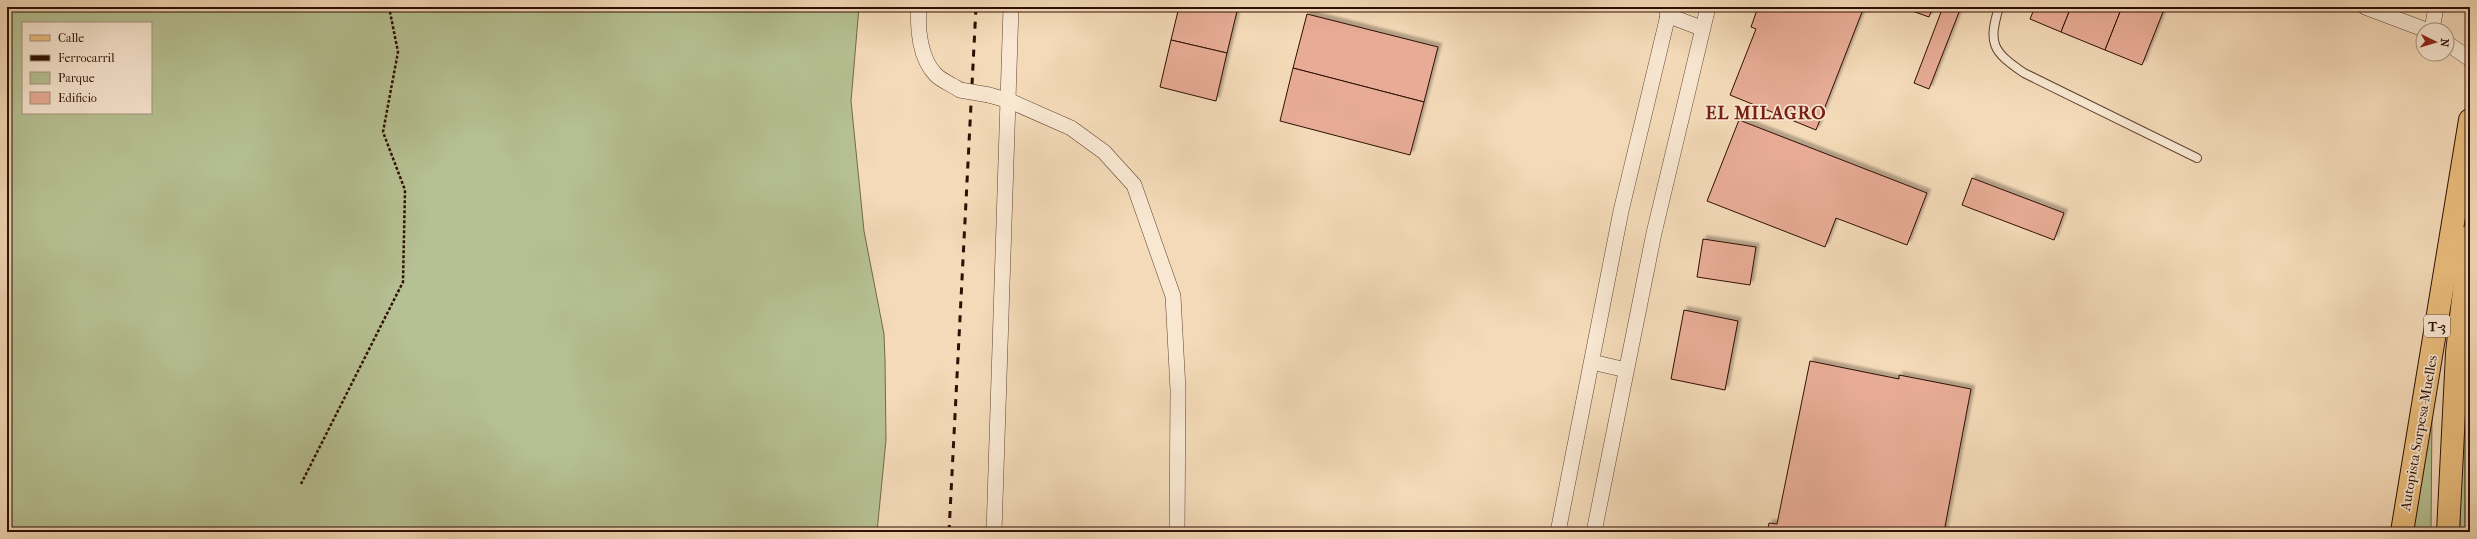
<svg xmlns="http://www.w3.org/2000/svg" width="2477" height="539" viewBox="0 0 2477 539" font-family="'IM FELL French Canon',serif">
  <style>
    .green { fill: #b6c193; stroke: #72684b; fill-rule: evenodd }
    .building { fill: #e8ac96; stroke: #2f0f03; filter: url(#shadow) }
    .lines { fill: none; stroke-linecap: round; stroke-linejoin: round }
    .lane-casing { stroke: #604230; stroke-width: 10 }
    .street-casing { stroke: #604230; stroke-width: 16 }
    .primary-casing { stroke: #2f0f03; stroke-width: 24 }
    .path { stroke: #2f0f03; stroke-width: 2.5; stroke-dasharray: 3 2; stroke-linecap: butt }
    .lane { stroke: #f8e7d1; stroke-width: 8 }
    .street { stroke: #f8e7d1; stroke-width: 15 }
    .primary { stroke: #eabd7c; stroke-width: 22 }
    .rail { stroke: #2f0f03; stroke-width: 3; stroke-dasharray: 7 7; stroke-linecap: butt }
    .street-bridge-casing { stroke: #604230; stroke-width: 16; stroke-linecap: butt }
    .street-bridge { stroke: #f8e7d1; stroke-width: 15 }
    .labels { text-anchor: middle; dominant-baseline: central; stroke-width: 3.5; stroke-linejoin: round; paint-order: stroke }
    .shield { fill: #f8e7d1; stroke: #6b5041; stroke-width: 1 }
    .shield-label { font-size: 13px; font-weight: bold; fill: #2f0f03 }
    .street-label { font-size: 14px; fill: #2f0f03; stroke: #f8e7d1 }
    .district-label { font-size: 18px; font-weight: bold; letter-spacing: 1px; fill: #7a1f14; stroke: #f8e7d1 }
  </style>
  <defs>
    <filter id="shadow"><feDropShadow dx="3.5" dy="-3.5" stdDeviation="1" flood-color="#0004"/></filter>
  </defs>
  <rect width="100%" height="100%" fill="#f4dab8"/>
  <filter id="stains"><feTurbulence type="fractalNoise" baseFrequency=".005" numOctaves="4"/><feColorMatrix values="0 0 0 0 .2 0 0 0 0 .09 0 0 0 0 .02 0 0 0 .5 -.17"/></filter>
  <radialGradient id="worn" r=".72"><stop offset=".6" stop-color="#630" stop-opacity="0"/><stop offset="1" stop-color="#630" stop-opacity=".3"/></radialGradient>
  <g class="green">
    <path d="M7,7H859L851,101L864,231L884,334L885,360L886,440L877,532H7ZM23,23H151V113H23Z"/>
    <path d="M2470,241V532H2460L2461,395Z"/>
    <path d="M2432,413L2431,532H2410Z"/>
  </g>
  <g class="building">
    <path d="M1179,7H1238L1227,53L1171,40Z"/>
    <path d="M1758,7H1864L1816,130L1730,95L1756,29L1751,27Z"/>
    <path d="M1901,7H1933L1929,17Z"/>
    <path d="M1943,7H1961L1929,89L1914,83Z"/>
    <path d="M2035,7H2071L2061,32L2030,19Z"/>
    <path d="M2071,7H2122L2105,50L2061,32Z"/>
    <path d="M2122,7H2165L2142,65L2105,50Z"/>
    <path d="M1307,14L1438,47L1424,102L1293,68Z"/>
    <path d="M1171,40L1227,53L1216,101L1160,87Z"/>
    <path d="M1293,68L1424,102L1410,155L1280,121Z"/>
    <path d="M1739,120L1927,193L1907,245L1836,218L1825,247L1707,201Z"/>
    <path d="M1972,178L2064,213L2054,240L1962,205Z"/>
    <path d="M1703,239L1756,247L1750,285L1697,277Z"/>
    <path d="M1684,310L1738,321L1725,390L1671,379Z"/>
    <path d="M1810,361L1899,379V375L1971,389L1944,532H1767L1769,523L1777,524Z"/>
  </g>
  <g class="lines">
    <g class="lane-casing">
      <path id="lane" d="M1999,7C1988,44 1992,51 2024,73L2197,158"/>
    </g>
    <g class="street-casing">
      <g id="street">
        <path d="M919,7C917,29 920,59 936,75C942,81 953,85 960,90"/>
        <path d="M2365,7L2426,30"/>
        <path d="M1667,15L1701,28"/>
        <path d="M2432,30L2436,7"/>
        <path d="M2447,43L2470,59"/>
        <path d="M989,95L1010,101L1071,128L1104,152L1134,185L1173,296L1178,390L1177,532"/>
        <path d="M1592,362L1626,370"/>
        <path d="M994,532L1011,7"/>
        <path d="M1558,532L1621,211L1670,7"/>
        <path d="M1594,532L1654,233L1708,7"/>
      </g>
    </g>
    <g class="primary-casing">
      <g id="primary">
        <path d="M2402,532L2470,120"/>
        <path d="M2448,532L2457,353L2470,236"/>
      </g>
    </g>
    <path class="path" d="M301,484L403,282L405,190L383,132L398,52L389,7"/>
    <use href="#lane" class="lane"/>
    <use href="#street" class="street"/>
    <use href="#primary" class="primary"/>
    <path class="rail" d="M949,532L976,7"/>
    <g class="street-bridge-casing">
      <path id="street-bridge" d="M960,90L989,95"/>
    </g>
    <use href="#street-bridge" class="street-bridge"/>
  </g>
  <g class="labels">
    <rect class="shield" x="2424" y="315" width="26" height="22" rx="3"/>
    <g class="shield-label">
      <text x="2437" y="326">T-3</text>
    </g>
    <g class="street-label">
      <text transform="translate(2419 433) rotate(-80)">Autopista Sorpesa-Muelles</text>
    </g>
    <g class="district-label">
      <text x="1766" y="113">EL MILAGRO</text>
    </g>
  </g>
  <rect width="2477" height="539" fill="none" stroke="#f4dab8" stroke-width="24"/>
  <rect x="8" y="8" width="2461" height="523" fill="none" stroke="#2f0f03" stroke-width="2"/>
  <rect x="12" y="12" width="2453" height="515" fill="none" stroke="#2f0f03"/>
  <rect x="22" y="22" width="130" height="92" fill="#f8e7d1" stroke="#a8917f"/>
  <rect x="30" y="35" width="20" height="6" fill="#eabd7c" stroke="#a8917f"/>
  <text x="58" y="42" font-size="12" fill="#2f0f03">Calle</text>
  <rect x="30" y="55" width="20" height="6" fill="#2f0f03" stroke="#a8917f"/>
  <text x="58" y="62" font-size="12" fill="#2f0f03">Ferrocarril</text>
  <rect x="30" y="72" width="20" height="12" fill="#b6c193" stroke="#a8917f"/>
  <text x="58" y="82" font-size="12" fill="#2f0f03">Parque</text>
  <rect x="30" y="92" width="20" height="12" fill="#e8ac96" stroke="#a8917f"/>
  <text x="58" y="102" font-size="12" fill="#2f0f03">Edificio</text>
  <g transform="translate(2435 42) rotate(95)"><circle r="19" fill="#f8e7d1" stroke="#a8917f"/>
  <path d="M0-3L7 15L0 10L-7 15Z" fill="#8f2418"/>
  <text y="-6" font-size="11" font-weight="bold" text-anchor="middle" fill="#2f0f03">N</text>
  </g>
  <rect width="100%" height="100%" filter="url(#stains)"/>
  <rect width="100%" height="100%" fill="url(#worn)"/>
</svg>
